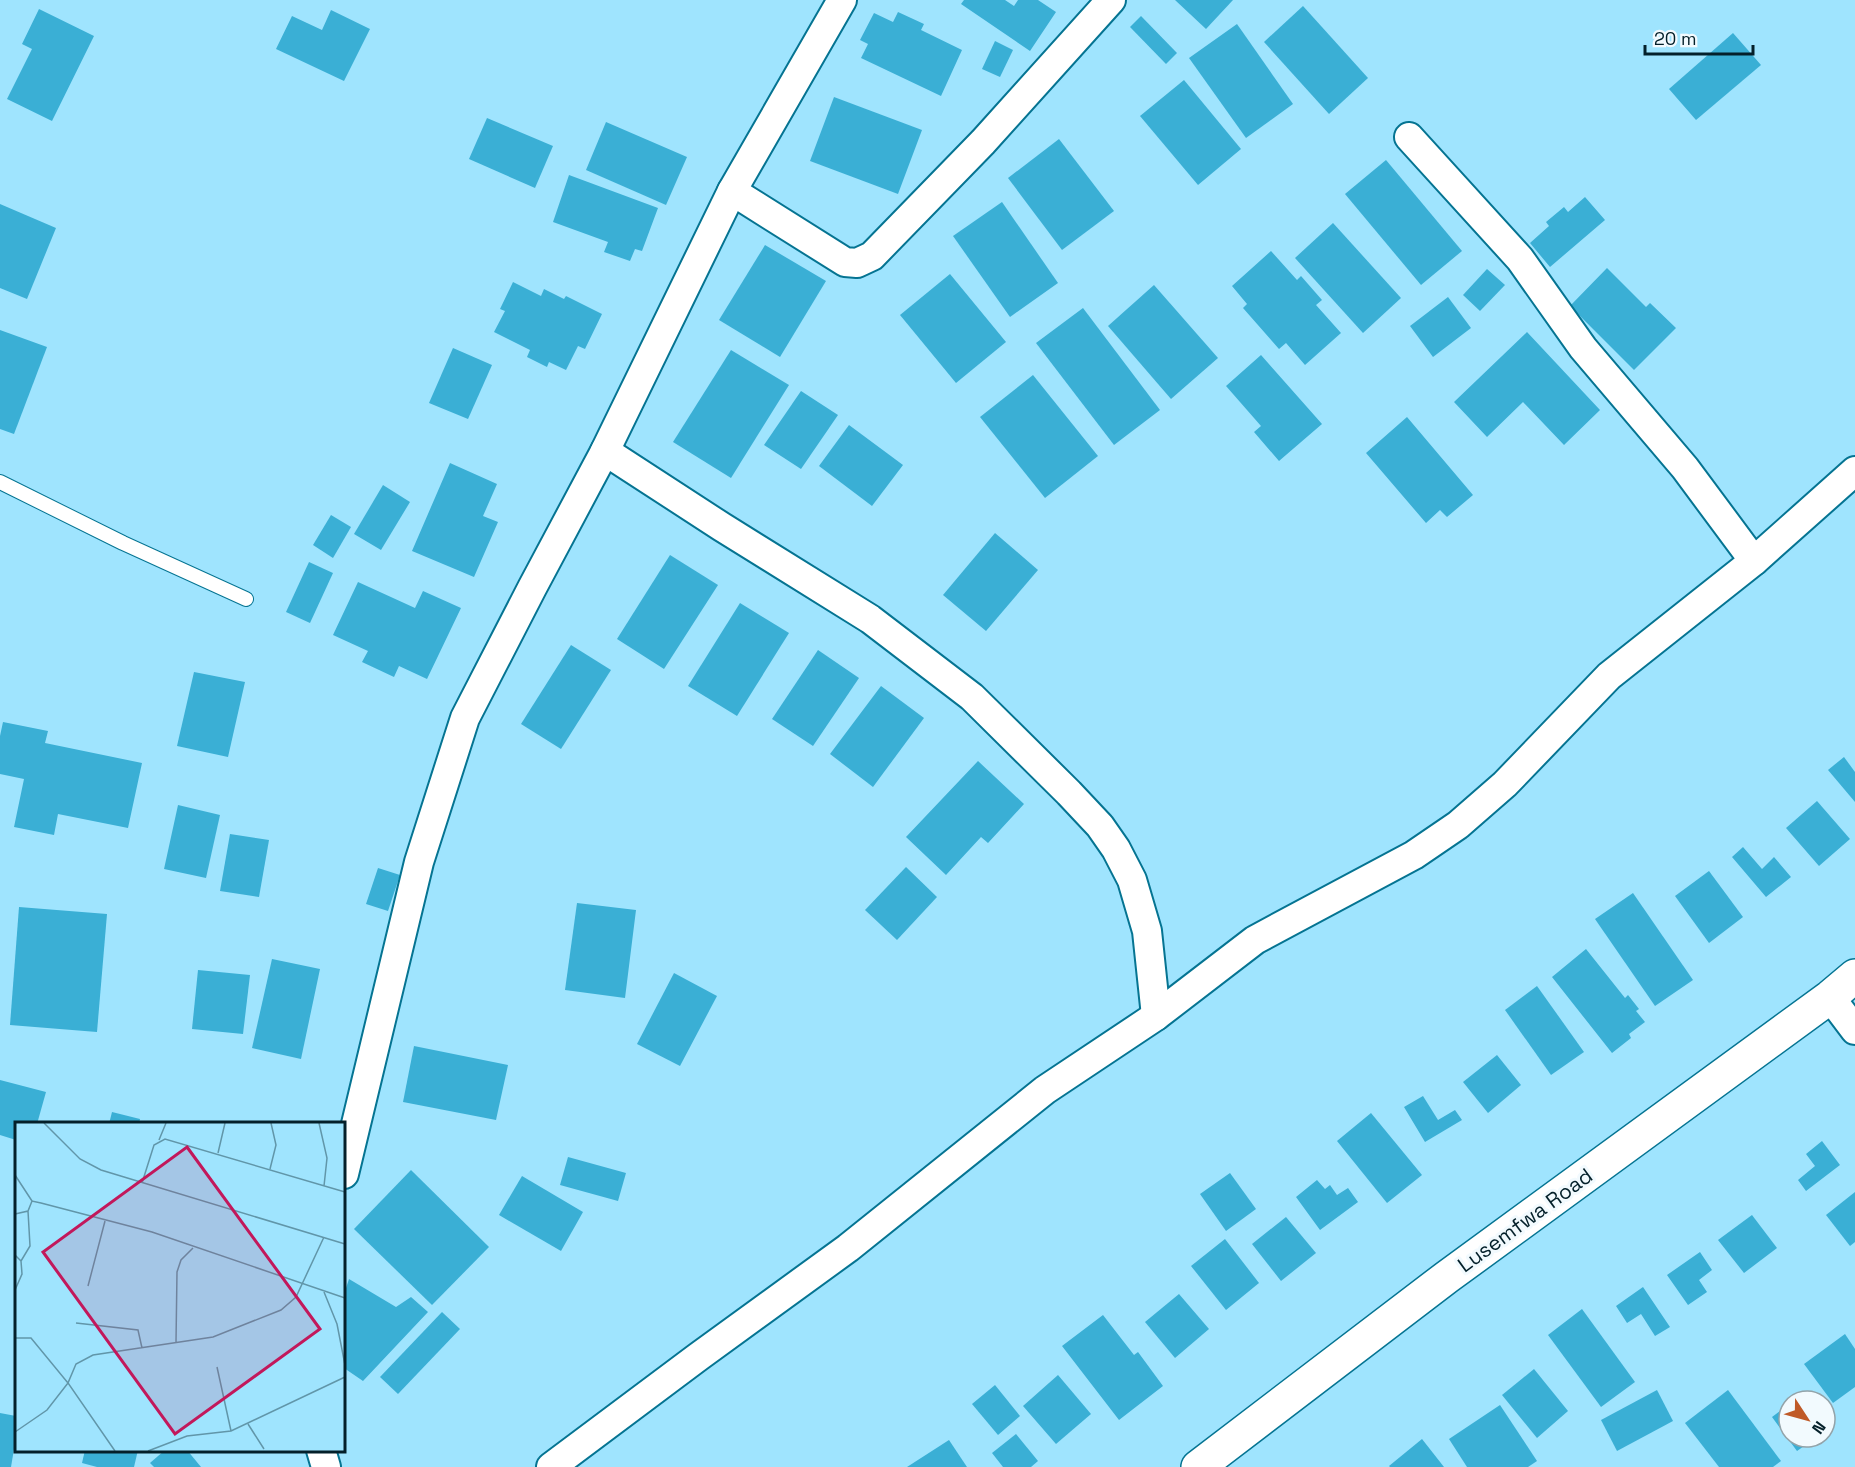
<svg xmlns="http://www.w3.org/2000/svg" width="1855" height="1467" viewBox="0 0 1855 1467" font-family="'Space Grotesk',sans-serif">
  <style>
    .building { fill: #3aafd5 }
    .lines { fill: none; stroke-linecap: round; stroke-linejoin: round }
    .service-casing { stroke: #057492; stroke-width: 16 }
    .minor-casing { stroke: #057492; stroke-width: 32 }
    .tertiary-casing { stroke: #057492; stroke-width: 36 }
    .service { stroke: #fff; stroke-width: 14 }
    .minor { stroke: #fff; stroke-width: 28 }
    .tertiary { stroke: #fff; stroke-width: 33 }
    .labels { text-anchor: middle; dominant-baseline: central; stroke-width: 6; stroke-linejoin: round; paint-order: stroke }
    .street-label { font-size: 21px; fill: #04202a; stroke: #f2fafe }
    .inset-road { fill: none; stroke: #6196a9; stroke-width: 1.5 }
    .view { fill: #c2185b; fill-opacity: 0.15; stroke: #c2185b; stroke-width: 3 }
    .inset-edge { fill: none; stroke: #04202a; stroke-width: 3 }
  </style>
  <rect width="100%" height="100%" fill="#9fe4fe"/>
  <g class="building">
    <path d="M964,0H1005L1014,6L1018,0H1038L1056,12L1030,51L961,4Z"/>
    <path d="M1175,0H1233L1206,29Z"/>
    <path d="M1303,6L1368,78L1329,114L1264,42Z"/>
    <path d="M39,9L94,36L52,121L7,99L32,49L22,44Z"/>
    <path d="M331,10L370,29L344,81L276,49L292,16L322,30Z"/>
    <path d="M898,12L924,24L921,30L962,50L941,96L861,58L868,44L860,40L874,13L893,22Z"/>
    <path d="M1141,16L1177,53L1166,64L1130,27Z"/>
    <path d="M1237,24L1293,104L1246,138L1189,58Z"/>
    <path d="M1733,33L1761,65L1696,120L1669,89Z"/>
    <path d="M995,41L1013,50L1000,77L982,69Z"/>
    <path d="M1184,80L1241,149L1198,185L1140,116Z"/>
    <path d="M834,97L922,130L898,194L810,161Z"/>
    <path d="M487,118L553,146L535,188L469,159Z"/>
    <path d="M606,122L687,157L666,205L586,170Z"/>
    <path d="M1059,139L1114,211L1062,250L1008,178Z"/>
    <path d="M1386,160L1462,251L1421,285L1345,194Z"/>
    <path d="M569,175L658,208L642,251L635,249L630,261L604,252L608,242L553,222Z"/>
    <path d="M1585,197L1605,220L1550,267L1530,243L1549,226L1546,222L1564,207L1568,212Z"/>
    <path d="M1002,202L1058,283L1010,317L953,236Z"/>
    <path d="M0,204L56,228L27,299L0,288Z"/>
    <path d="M1333,223L1401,298L1363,333L1295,258Z"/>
    <path d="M765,245L826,281L780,357L719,320Z"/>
    <path d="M1271,251L1297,280L1301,276L1322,300L1316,305L1341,333L1305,365L1286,343L1279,349L1243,308L1247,304L1232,286Z"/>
    <path d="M1607,268L1646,307L1650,303L1676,328L1634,370L1570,306Z"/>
    <path d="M1487,269L1505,285L1480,311L1463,295Z"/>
    <path d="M950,274L1006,342L956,383L900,315Z"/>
    <path d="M513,282L541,296L544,289L564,299L566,296L602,314L585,349L578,346L566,370L549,362L547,367L527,357L530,350L494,332L505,311L500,309Z"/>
    <path d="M1154,285L1218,358L1171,399L1108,326Z"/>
    <path d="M1448,297L1471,328L1433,357L1410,326Z"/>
    <path d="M1083,308L1160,410L1114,445L1036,343Z"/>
    <path d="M0,330L47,347L14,434L0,429Z"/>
    <path d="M1527,332L1600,410L1564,445L1523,402L1487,437L1454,402Z"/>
    <path d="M453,348L492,365L468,419L429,403Z"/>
    <path d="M731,350L789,385L731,478L673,442Z"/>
    <path d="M1261,355L1322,424L1279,461L1254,432L1261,426L1226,386Z"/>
    <path d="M1033,375L1098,456L1045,498L980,417Z"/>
    <path d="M801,391L838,415L801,469L764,445Z"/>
    <path d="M1407,417L1473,495L1447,517L1440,510L1426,523L1366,453Z"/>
    <path d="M849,425L903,465L872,506L819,466Z"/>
    <path d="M450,463L497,484L483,516L498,522L474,577L412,551Z"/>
    <path d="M383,485L410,502L381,550L354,534Z"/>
    <path d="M331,515L351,527L333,558L313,545Z"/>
    <path d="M995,533L1038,570L986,631L943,595Z"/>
    <path d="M670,555L718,585L664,669L617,639Z"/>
    <path d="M309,562L333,573L310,623L286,612Z"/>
    <path d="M358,582L415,608L423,591L461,608L427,679L399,666L394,677L362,662L368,651L333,635Z"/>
    <path d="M740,603L789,633L737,716L688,686Z"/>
    <path d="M571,645L611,670L561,749L521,724Z"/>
    <path d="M818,650L859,678L813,746L772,719Z"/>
    <path d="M194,672L245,682L228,757L177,746Z"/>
    <path d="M881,686L924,718L873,787L830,754Z"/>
    <path d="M3,722L48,731L45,743L142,763L128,828L58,814L54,835L14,827L24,779L0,774V736Z"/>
    <path d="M1844,757L1855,772V802L1828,770Z"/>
    <path d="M978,761L1024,804L988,843L981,837L946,875L906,837Z"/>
    <path d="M1817,801L1850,839L1819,866L1786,828Z"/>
    <path d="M178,805L220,815L206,878L164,869Z"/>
    <path d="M230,834L269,840L259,897L220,891Z"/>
    <path d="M1743,847L1762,869L1774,857L1791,877L1766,897L1732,857Z"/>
    <path d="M906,867L937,897L897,940L865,910Z"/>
    <path d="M378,868L400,875L388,911L366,904Z"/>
    <path d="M1709,871L1743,917L1709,943L1675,896Z"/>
    <path d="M1633,893L1693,980L1655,1006L1595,919Z"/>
    <path d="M577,903L636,910L625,998L565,990Z"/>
    <path d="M19,907L107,914L97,1032L10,1025Z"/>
    <path d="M1586,949L1625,998L1628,995L1639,1009L1636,1011L1645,1022L1629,1034L1631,1038L1612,1053L1552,977Z"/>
    <path d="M272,959L320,969L301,1059L252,1048Z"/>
    <path d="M198,970L250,975L243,1034L192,1029Z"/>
    <path d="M674,973L717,996L680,1066L637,1044Z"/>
    <path d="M1537,986L1584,1052L1551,1075L1505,1010Z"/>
    <path d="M414,1046L508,1065L496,1120L403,1102Z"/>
    <path d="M1497,1055L1521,1085L1488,1113L1463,1082Z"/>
    <path d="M0,1080L46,1092L37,1124H16V1140L0,1135Z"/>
    <path d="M1423,1096L1438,1120L1455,1110L1462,1120L1425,1142L1404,1107Z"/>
    <path d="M112,1112L140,1119L139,1124H109Z"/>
    <path d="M1371,1113L1422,1175L1387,1203L1337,1141Z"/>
    <path d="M1822,1141L1840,1165L1806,1191L1798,1180L1815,1166L1806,1154Z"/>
    <path d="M568,1157L626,1173L618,1201L560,1185Z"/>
    <path d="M411,1170L489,1247L432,1305L354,1229Z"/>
    <path d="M1230,1173L1256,1209L1226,1231L1200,1194Z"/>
    <path d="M522,1176L583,1212L561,1251L499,1215Z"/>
    <path d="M1317,1180L1325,1189L1330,1185L1337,1195L1348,1188L1358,1202L1320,1230L1296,1197Z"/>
    <path d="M1855,1192V1242L1850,1246L1826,1215Z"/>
    <path d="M1752,1215L1777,1248L1744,1273L1718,1240Z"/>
    <path d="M1286,1217L1316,1253L1281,1281L1252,1244Z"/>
    <path d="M1225,1239L1259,1283L1226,1310L1191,1266Z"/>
    <path d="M1700,1252L1712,1270L1699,1280L1707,1292L1688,1305L1667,1275Z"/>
    <path d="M349,1279L396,1307L411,1297L428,1312L363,1381L344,1368V1294Z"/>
    <path d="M1643,1287L1670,1327L1655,1336L1641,1314L1627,1323L1616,1306Z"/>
    <path d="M1179,1294L1209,1329L1175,1358L1145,1322Z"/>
    <path d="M1582,1309L1635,1382L1601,1407L1548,1335Z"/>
    <path d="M442,1312L460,1329L398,1394L380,1377Z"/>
    <path d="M1103,1315L1134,1355L1138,1352L1163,1386L1119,1420L1062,1346Z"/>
    <path d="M1845,1334L1855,1349V1387L1833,1403L1804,1364Z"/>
    <path d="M1534,1369L1568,1411L1537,1438L1502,1395Z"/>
    <path d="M1058,1375L1091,1414L1056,1444L1023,1406Z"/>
    <path d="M995,1385L1020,1416L998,1435L972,1404Z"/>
    <path d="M1657,1390L1673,1421L1617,1451L1601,1420Z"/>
    <path d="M1728,1390L1781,1461L1773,1467H1719L1685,1423Z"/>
    <path d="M1804,1393L1809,1401H1793Z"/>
    <path d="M1789,1404V1437H1817L1797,1451L1772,1417Z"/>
    <path d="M1500,1405L1537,1461L1528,1467H1467L1449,1439Z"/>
    <path d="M0,1413L16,1416V1437L11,1467H0Z"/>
    <path d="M1016,1434L1038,1461L1031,1467H1003L992,1453Z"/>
    <path d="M1422,1439L1444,1467H1390L1389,1466Z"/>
    <path d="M949,1440L967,1467H907Z"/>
    <path d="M85,1450H138L134,1467H97L82,1463Z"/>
    <path d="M165,1450H187L201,1467H154L150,1463Z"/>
  </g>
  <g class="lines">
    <g class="service-casing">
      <path id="service" d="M0,482L123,543L246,599"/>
    </g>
    <g class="minor-casing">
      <g id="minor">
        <path d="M1409,137L1520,259L1583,348L1685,468L1754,561"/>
        <path d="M732,191L845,262L857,263L872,256L983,142L1111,0"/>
        <path d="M605,451L722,527L870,619L972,697L1069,793L1100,826L1116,849L1132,880L1147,931L1156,1016"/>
        <path d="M1830,997L1855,1030"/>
        <path d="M344,1174L419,862L465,718L532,588L605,451L732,191L842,0"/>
        <path d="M321,1450L326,1467"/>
        <path d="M551,1467L698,1357L848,1248L1045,1090L1156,1016L1255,940L1414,855L1458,825L1505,784L1609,676L1754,561L1855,471"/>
      </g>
    </g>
    <g class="tertiary-casing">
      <path id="tertiary" d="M1198,1467L1447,1277L1830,997L1855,976"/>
    </g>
    <use href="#service" class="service"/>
    <use href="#minor" class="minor"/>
    <use href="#tertiary" class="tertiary"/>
  </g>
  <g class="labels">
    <g class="street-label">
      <text transform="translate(1525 1220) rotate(-36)">Lusemfwa Road</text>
    </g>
  </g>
  <g transform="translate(15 1122)">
    <rect width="330" height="330" fill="#9fe4fe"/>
    <path class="inset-road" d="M29,1L65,37L86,48L330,122M304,1L312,36L309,64M144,18L151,1M203,31L210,1M255,47L261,23L256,1M0,53L17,79M127,61L139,23L150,17L330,70M0,92L13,89L17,79L26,81L137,110L330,176M0,133L6,139L7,152L0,168M6,139L15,124L13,89M73,164L90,99M309,170L322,202L330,243M61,201L123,208L127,226M0,216H16L53,261L32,288L0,310M161,220L162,150L166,138L178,126M202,245L216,309M233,302L249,327M100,329L53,261L61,242L78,233L198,215L266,188L281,175L309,115M133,329L172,314L216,309L330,255"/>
    <path class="view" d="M172,25L305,207L160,312L28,130Z"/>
    <rect width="330" height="330" class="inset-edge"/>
  </g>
  <g transform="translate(1807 1419) rotate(126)"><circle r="28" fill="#f2fafe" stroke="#93a3a9" stroke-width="1.5"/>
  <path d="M0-4.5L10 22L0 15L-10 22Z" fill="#bf5a28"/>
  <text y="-9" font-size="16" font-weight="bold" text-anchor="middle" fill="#04202a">N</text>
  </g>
  <path d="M1645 45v9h108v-9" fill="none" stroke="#04202a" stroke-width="3"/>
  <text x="1654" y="45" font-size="18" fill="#04202a" stroke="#f2fafe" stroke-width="4.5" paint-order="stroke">20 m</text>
</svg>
